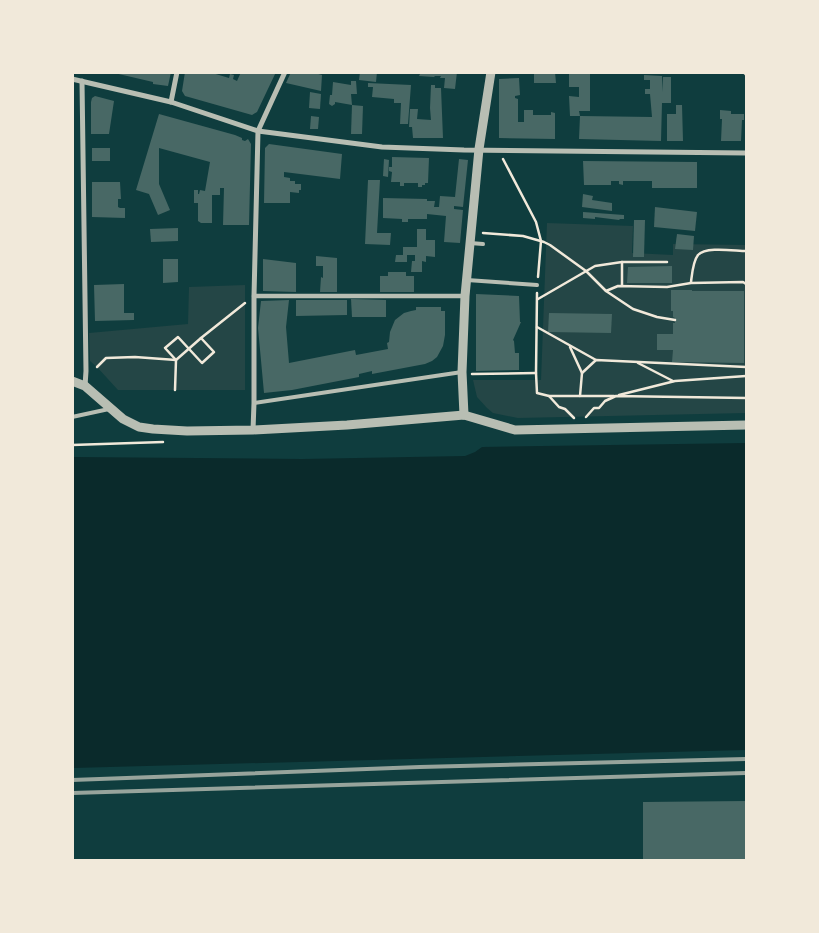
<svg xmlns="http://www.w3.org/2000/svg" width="819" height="933" viewBox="0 0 819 933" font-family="Rubik,sans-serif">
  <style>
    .green { fill: #244646 }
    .water { fill: #0a2a2b }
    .building { fill: #486865 }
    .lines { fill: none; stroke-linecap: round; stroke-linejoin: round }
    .path { stroke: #f1e9da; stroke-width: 2.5 }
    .service { stroke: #b8beb3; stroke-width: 4 }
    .pedestrian { stroke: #b8beb3; stroke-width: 4.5 }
    .minor { stroke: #b8beb3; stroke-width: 5 }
    .tertiary { stroke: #b8beb3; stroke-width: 9 }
    .rail { stroke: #97a49c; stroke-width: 4 }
  </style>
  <rect width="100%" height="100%" fill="#0f3d3e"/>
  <g class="green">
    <path d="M547,223L633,226L632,253L673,255V244L746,245V413L518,418L493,413L487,408L477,397L473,380H541Z"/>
    <path d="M245,285V390H118L97,367L90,361L89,333L188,324L189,287Z"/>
  </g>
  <path class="water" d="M746,443V750L73,768V457L302,459L465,456L475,452L482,447Z"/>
  <g class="building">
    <path d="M110,72H171L168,86L153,84V82Z"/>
    <path d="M185,72H209L229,78L230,74L234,75L233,79L237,81L241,72H276L257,112L252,115L185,96L182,91Z"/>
    <path d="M291,72H311L322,75L321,91L286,83Z"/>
    <path d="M360,72H377L376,82L359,80Z"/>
    <path d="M415,72H457L455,89L444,88L445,78H440L441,76H435L434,77L419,76L420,74H415Z"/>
    <path d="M534,72H555L556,83H534Z"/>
    <path d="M569,72H590V111H579L580,116L652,117L650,94H645V89H650V80H644V75L662,76V92L663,77H671V103H662L661,141L579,139L580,116H570L569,96L579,97V87H569Z"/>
    <path d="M519,78L520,95L515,96V98L518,99V122H524V110H533V115H551V112L555,113V139L499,138V79Z"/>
    <path d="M351,81H356L357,94H351L352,105L335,102V104L332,106L329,104L330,95H332L333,82L351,85Z"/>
    <path d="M368,83L411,85L408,124H400L401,103H394V99L372,97L373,87H368Z"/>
    <path d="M431,85H435V88H441L443,138H413L412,127H409L410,109H418L417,119L431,120L430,108Z"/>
    <path d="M310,92L321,94L320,109L309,108Z"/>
    <path d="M95,96L114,101L109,134H91V102L92,98Z"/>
    <path d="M352,105L363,106L362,134H351Z"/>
    <path d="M676,105H682L683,141H667V114H676Z"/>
    <path d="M720,110L731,111V114H744V120H742L741,141H721L722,119H720Z"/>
    <path d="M159,114L235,135L242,138V140L245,141L248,139L251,144L249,225H223L224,188H220V195H212V223H201L198,221V203H194V190H198V194H199L200,190L205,191L210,162L159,148V184L170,210L158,215L149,194L136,190Z"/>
    <path d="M311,116L319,117L318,129H310Z"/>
    <path d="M269,144L342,154L340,179L284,172V177L290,178V181H295V184H301V190H299V193L290,192V203H264L265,148Z"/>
    <rect x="92" y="148" width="18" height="13"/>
    <path d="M392,157L429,158L428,183H425V185H422V187H418V183H404V186H400V182H391L392,172L389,171V167H392Z"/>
    <path d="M384,159L389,160L388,177L383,176Z"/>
    <path d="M459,159L468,160L463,207L454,206V209L463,210L460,243L444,242L446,216L427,214V219H408V222H402V219L383,218V198L427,199V201H435L434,207H439L440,196L455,197Z"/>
    <path d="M583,161L697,162V188H652V181H623V185L619,184V181H611V185H584Z"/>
    <path d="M368,180H380L377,233H391L390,245L365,244Z"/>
    <path d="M92,182H120L121,199H118V207L120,208H125V218L92,217Z"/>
    <path d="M583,194L593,196L592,200L612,203V211L582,207Z"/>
    <path d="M655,207L697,212L695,231L654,227Z"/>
    <path d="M583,212L624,215V219H620L619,220L595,217V219L583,218Z"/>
    <path d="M634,220H645L644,257H633Z"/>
    <path d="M178,228V241L151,242L150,229Z"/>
    <path d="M417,229H426V240H435V257L426,256V262L422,261V272H411L412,261H415V255H407V262H395L396,255H403V247H417Z"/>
    <path d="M677,234L694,236L693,250L675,249Z"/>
    <path d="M316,256L337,258V292H320L321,277L323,278V266H316Z"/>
    <path d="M163,259H178V282L163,283Z"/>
    <path d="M263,259L296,263V292L263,291Z"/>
    <path d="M672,266V283H627L628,267Z"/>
    <path d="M388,272H406V276H414V292H380V276H388Z"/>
    <path d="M124,284V313H134V320L95,321L94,285Z"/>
    <path d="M671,290H692V291H744V363L672,362L673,350H657V334H673V323H675V318L673,317V311H671Z"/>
    <path d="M476,294L519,296L520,322H521L513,340L514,341L515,353H519V370L476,371Z"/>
    <path d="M351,299L386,300V317H352Z"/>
    <path d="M289,300L286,327L289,363L355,350L356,355L388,349L387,343L389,342L390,332L395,320L404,313L411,311L416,310V307H441V311H445V335L443,346L437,357L432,361L425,364L372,374V371L359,374V377L292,390L264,393L258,328L261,301Z"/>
    <path d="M296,300H347V315L296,316Z"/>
    <path d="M549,313L612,314L611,333L548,332Z"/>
    <path d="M746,801V860H643V802Z"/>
  </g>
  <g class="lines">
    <g class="path">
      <path d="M503,159L536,222L541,241L538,277"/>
      <path d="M483,233L523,236L544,242L550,245L586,271L606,291L633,309L657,317L675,320"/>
      <path d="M691,282C692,274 693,261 698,255C706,246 735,251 746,251"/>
      <path d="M622,285V262"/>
      <path d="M606,291L618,286L667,287L691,283L743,282L746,284"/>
      <path d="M537,293L536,373L537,393L549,396H580L582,373L596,360L746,367"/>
      <path d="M538,299L595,266L622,262H667"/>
      <path d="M537,327L596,360"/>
      <path d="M570,347L582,373"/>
      <path d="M638,363L673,381"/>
      <path d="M97,367L106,358L135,357L176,360L201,338L245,303"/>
      <path d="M472,374L536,373"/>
      <path d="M175,390L176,360L165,348L178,337L202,363L214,352L201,338"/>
      <path d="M619,395L675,381L746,376"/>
      <path d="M549,396L559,407L565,409L574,418"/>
      <path d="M580,396H614"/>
      <path d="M586,417L594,408H599L605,401L616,396L746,398"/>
      <path d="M72,445L163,442"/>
    </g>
    <g class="service">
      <path d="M470,243L483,244"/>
      <path d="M467,280L537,285"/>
      <path d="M254,403L462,372"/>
      <path d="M72,417L109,409"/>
    </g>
    <path class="pedestrian" d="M254,296H465"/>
    <g class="minor">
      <path d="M746,72V73"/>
      <path d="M72,79L171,102L258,131L382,147L464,150L746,153"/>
      <path d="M82,81L86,371L85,386"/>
      <path d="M171,102L177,72"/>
      <path d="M253,430L254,403V296L258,131L285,72"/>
    </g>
    <g class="tertiary">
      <path d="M72,381L85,386L123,419L139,427L153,429L187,431L253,430L347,425L464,415L515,430L746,425"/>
      <path d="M464,415L462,372L465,296L479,149L491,72"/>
    </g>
    <g class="rail">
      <path d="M72,780L420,767L746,759"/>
      <path d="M72,793L746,773"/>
    </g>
  </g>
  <rect width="819" height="933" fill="none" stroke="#f1e9da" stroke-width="148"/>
</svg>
